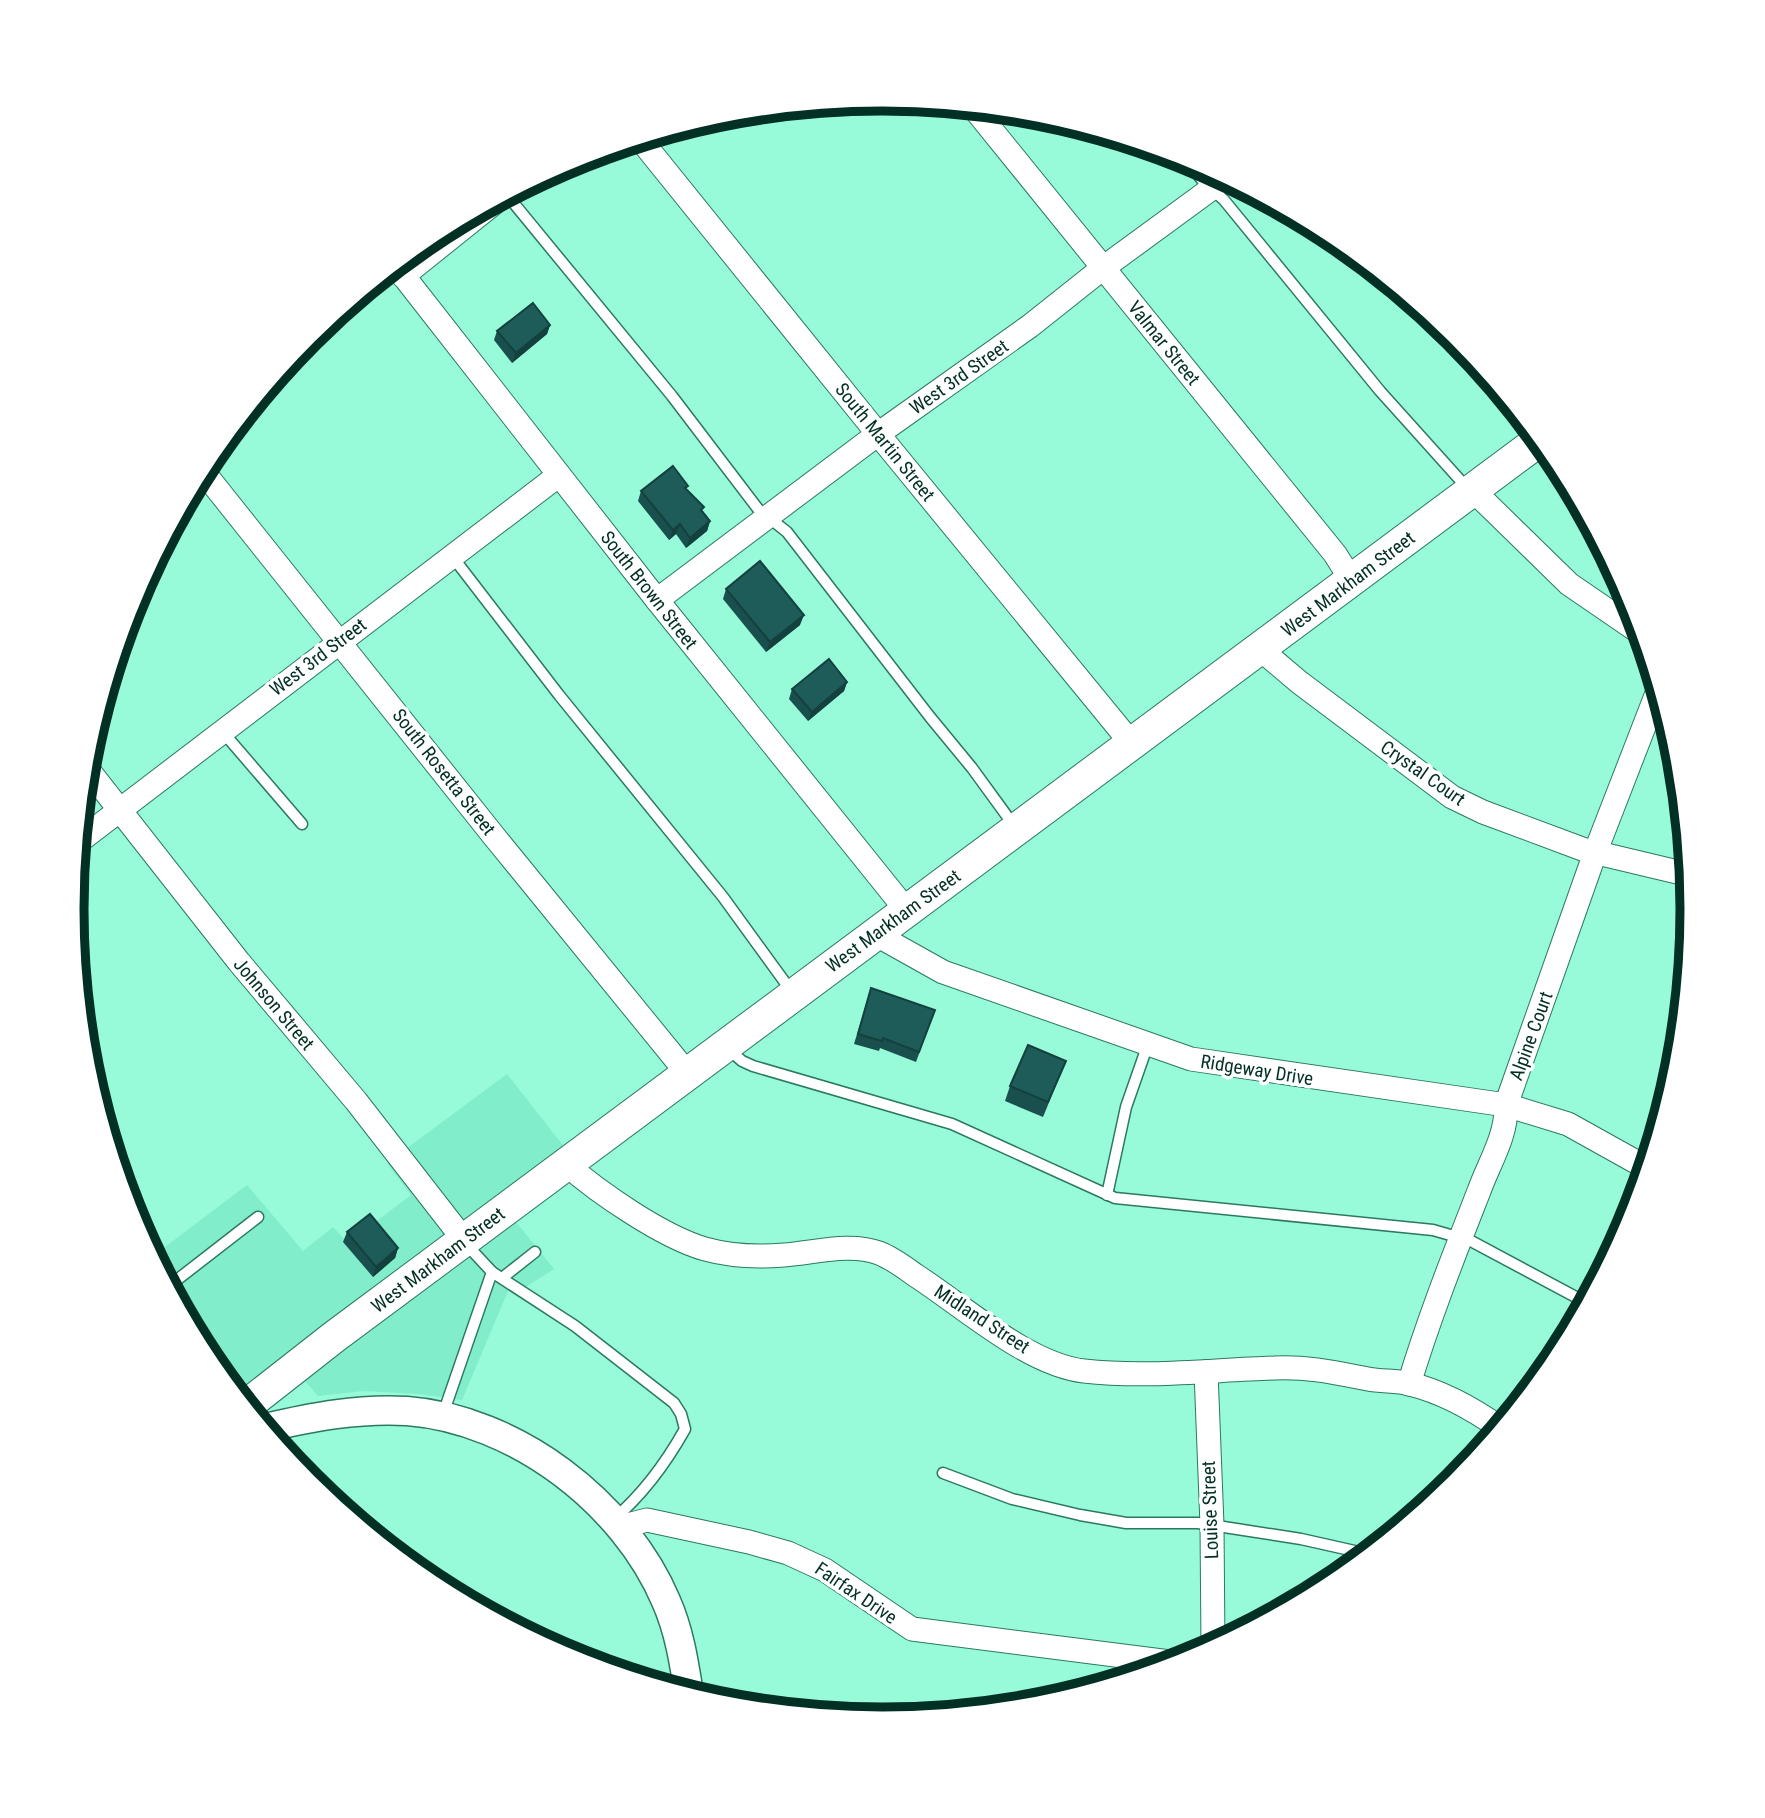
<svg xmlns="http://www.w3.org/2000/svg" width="1765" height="1818" viewBox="0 0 1765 1818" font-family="'Roboto Condensed',sans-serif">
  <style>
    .built { fill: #81edca }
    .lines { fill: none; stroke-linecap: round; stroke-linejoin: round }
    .service-casing { stroke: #2b7962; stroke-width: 13 }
    .minor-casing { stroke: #2b7962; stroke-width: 25 }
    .tertiary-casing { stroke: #2b7962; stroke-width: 31 }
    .secondary-casing { stroke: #2b7962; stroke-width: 34 }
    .service { stroke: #fff; stroke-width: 10 }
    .minor { stroke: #fff; stroke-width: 23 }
    .tertiary { stroke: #fff; stroke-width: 28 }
    .secondary { stroke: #fff; stroke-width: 32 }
    .wall { fill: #194f4d }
    .shaded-wall { fill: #14403e }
    .building { fill: #1d5c59; stroke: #14403e; stroke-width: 2 }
    .labels { text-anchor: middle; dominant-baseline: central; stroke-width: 7; stroke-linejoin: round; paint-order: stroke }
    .street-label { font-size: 19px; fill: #023024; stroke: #fff }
    .rim { fill: none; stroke: #023024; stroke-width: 9 }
  </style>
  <rect width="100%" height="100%" fill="#97fad9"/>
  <g class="built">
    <path d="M507,1074L565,1148L236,1393L208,1359L153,1256L247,1185L303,1251L333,1227L348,1243L411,1195L387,1163Z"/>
    <path d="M516,1222L554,1269L521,1290L508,1291L462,1400L419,1394L363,1391L318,1396L305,1381Z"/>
  </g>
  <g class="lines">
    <g class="service-casing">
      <g id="service">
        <path d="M1185,158L1202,180L1224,200L1380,391L1469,490"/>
        <path d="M507,195L672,396L758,509L787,532L930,717L972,768L1015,827"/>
        <path d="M452,556L559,695L723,897L792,992"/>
        <path d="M131,606L133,608"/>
        <path d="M222,731L302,824"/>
        <path d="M726,1047L742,1061L753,1066L952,1124L1115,1198L1433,1230L1471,1241L1587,1303"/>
        <path d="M1107,1195L1126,1107L1148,1044"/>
        <path d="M492,1272L575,1326L674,1403L681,1414L685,1429C666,1463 643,1494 614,1519"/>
        <path d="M502,1278L535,1252"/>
        <path d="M169,1286L258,1217"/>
        <path d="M443,1414L492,1272L465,1243"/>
        <path d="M943,1473L1012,1499L1080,1515L1126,1523H1198L1301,1539L1368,1554"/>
      </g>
    </g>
    <g class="minor-casing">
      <g id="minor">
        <path d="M973,107L1335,554L1352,581"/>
        <path d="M640,139L878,434L1132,744"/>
        <path d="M395,265L657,600L907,911"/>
        <path d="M403,276L499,199"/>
        <path d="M202,470L493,835L687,1073"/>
        <path d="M1470,492L1482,499L1569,584L1642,634"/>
        <path d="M657,600L878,434L1030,326L1103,268L1226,178"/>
        <path d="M1260,649L1299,682L1452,797L1483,812L1585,850L1690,875"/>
        <path d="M86,767L239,962L356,1101L464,1240"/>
        <path d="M78,842L559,475"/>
        <path d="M875,934L943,972L1191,1059L1506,1105L1568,1124L1647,1168"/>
        <path d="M566,1164C599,1193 663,1237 705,1249C730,1256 759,1257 784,1255C814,1253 850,1242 879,1253C892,1258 904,1267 915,1275C962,1305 1028,1365 1084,1371C1147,1378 1211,1370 1274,1368C1306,1366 1337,1373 1368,1379C1382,1382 1397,1380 1410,1384C1443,1392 1473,1409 1500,1428"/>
        <path d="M1206,1372L1212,1525L1213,1647"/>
        <path d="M1409,1384C1429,1318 1454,1255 1479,1191C1489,1163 1507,1136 1506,1105L1595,853L1659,688"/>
        <path d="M620,1527L647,1520L749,1542L788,1553L825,1570L912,1629L1178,1663"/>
      </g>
    </g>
    <g class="tertiary-casing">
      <path id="tertiary" d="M265,1428C312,1417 359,1408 407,1411C515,1419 624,1502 666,1601C679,1630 684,1662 689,1694"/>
    </g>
    <g class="secondary-casing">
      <path id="secondary" d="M246,1406L334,1337L1541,439"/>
    </g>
    <use href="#service" class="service"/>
    <use href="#minor" class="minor"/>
    <use href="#tertiary" class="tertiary"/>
    <use href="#secondary" class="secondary"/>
  </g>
  <g class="wall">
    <path d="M550,325L547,334L512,363L494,340L497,331Z"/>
    <path d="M687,490L710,521L707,531L686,548L676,534L669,540L638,501L641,491Z"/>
    <path d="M726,589L800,625L766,652L723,599Z"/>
    <path d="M847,682L844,691L808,721L789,699L792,689Z"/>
    <path d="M871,988L935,1010L916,1062L880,1048L879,1051L854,1044Z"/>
    <path d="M1066,1061L1043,1117L1005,1101L1010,1086Z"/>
    <path d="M347,1232L398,1248L395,1258L373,1277L343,1242Z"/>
  </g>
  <g class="shaded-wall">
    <path d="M550,325L547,334L512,363L516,353Z"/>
    <path d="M710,521L707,531L686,548L690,538Z"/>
    <path d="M680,524L676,534L669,540L673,530Z"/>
    <path d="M804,615L800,625L766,652L770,642Z"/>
    <path d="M847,682L844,691L808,721L812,712Z"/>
    <path d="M398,1248L395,1258L373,1277L376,1267Z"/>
  </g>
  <g class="building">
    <path d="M533,303L550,325L516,353L497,331Z"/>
    <path d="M673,466L688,486L685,488L704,507L701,510L710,521L690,538L680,524L673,530L641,491Z"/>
    <path d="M760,561L804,615L770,642L726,589Z"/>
    <path d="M829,659L847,682L812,712L792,689Z"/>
    <path d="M871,988L935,1010L919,1052L883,1038L882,1041L858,1034Z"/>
    <path d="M1028,1045L1066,1061L1048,1102L1010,1086Z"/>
    <path d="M370,1214L398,1248L376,1267L347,1232Z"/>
  </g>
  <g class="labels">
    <g class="street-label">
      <text transform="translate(1164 343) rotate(51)">Valmar Street</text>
      <text transform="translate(959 377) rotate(-35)">West 3rd Street</text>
      <text transform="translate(885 442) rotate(51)">South Martin Street</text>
      <text transform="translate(1348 584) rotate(-37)">West Markham Street</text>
      <text transform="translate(649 590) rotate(52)">South Brown Street</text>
      <text transform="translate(318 657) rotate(-37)">West 3rd Street</text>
      <text transform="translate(444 772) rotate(52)">South Rosetta Street</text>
      <text transform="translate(1423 773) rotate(35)">Crystal Court</text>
      <text transform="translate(893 921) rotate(-36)">West Markham Street</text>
      <text transform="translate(274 1004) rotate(50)">Johnson Street</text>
      <text transform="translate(1531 1036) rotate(-70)">Alpine Court</text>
      <text transform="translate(1257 1070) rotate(9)">Ridgeway Drive</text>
      <text transform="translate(438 1260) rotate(-37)">West Markham Street</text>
      <text transform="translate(982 1319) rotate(33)">Midland Street</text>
      <text transform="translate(1210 1510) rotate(-92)">Louise Street</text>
      <text transform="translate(856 1593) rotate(34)">Fairfax Drive</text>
    </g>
  </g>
  <path d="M0 0H1765V1818H0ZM84 909a798 798 0 1 1 1596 0a798 798 0 1 1-1596 0Z" fill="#fff" fill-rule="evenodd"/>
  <path class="rim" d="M84 909a798 798 0 1 1 1596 0a798 798 0 1 1-1596 0Z"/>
</svg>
